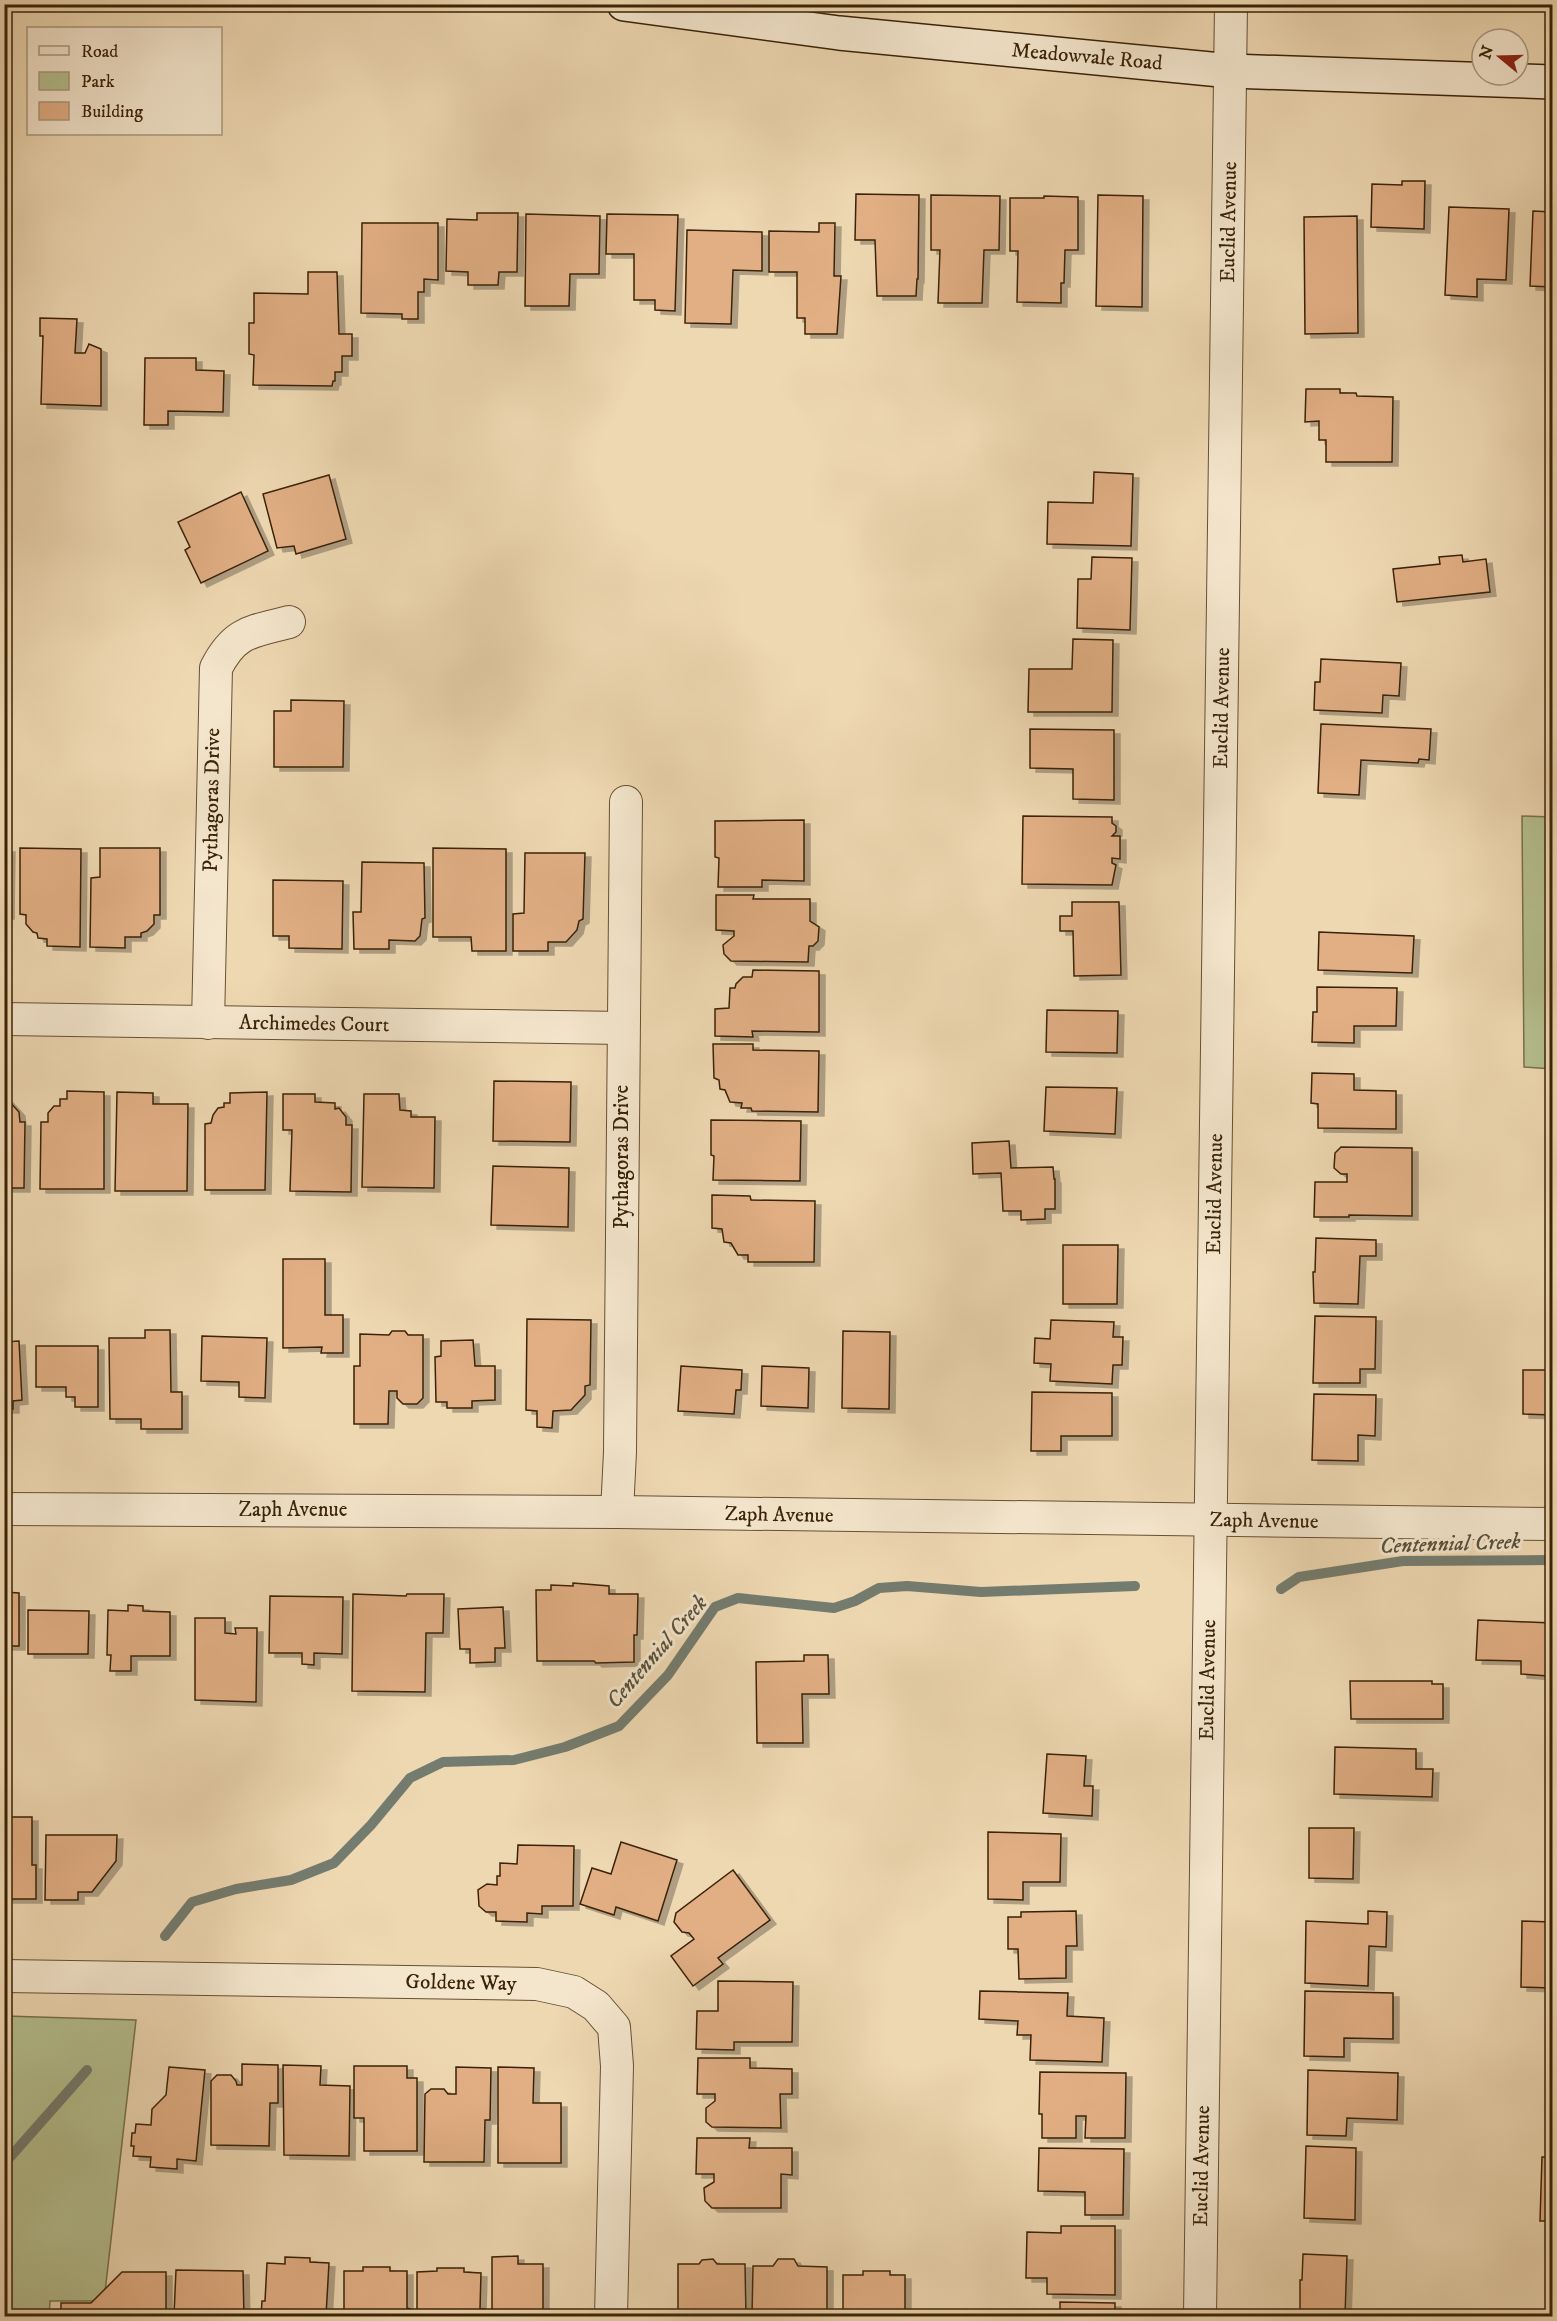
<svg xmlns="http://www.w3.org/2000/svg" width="1557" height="2321" viewBox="0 0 1557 2321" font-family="'IM FELL DW Pica',serif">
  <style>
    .green { fill: #b5bf8f; stroke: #78714b; stroke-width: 1.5 }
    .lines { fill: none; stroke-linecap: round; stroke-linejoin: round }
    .stream { stroke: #747c6f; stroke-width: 10 }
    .building { fill: #e2af85; stroke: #3a2307; stroke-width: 1.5; filter: url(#shadow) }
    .minor-casing { stroke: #675032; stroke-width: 34 }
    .secondary-casing { stroke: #3a2307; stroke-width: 36 }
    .minor { stroke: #f4e6cd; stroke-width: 32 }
    .secondary { stroke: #f4e6cd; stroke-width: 33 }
    .labels { text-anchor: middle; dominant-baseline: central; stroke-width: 6; stroke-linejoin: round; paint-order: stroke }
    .street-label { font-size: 21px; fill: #3a2307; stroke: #f4e6cd }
    .water-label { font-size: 22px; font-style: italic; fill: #57503b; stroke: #f4e6cd }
  </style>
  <defs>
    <filter id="shadow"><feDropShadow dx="6" dy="4" stdDeviation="0" flood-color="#0004"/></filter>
  </defs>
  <rect width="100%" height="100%" fill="#eed8b2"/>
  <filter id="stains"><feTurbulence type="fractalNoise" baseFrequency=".00333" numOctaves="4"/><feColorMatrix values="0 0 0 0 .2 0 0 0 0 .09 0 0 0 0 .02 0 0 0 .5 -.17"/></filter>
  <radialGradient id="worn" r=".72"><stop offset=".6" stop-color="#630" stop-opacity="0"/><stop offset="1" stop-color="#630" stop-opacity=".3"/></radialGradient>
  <g class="green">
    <path d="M1522,816L1552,817V1069L1524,1067Z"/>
    <path d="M5,2016L136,2020L104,2301H50L49,2316H5Z"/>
  </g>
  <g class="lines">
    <g class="stream">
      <path d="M1281,1589L1299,1577L1403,1561L1552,1560"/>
      <path d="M165,1936L192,1902L236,1889L291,1880L334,1863L371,1825L410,1778L443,1762L514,1760L565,1747L619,1726L668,1675L715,1607L738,1598L834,1608L855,1601L879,1588L907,1586L981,1592L1135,1586"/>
      <path d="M4,2164L87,2070"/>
    </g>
  </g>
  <g class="building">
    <path d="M1402,181H1425L1424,229L1371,227L1372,184L1402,185Z"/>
    <path d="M856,194L919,195L918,279H917L916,296H877L875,240H855Z"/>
    <path d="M931,195L1000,196L999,250H984L982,303H938L940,250H931Z"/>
    <path d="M1098,195L1143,196L1142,307L1096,306Z"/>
    <path d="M1044,196L1078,197V250H1065L1064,283H1061V303L1017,302L1018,251H1010V198H1044Z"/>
    <path d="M1449,207L1509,209L1506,280L1477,279V297L1445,295Z"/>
    <path d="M1533,211L1552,212V287L1530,286Z"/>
    <path d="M477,213H518L517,272H499L498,285H468V272L446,271L447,219L477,220Z"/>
    <path d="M526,214L600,216L599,274H570L569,306H525Z"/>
    <path d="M607,214L678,215L675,311L655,310V300H634V254H606Z"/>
    <path d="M1357,216L1358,333L1305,334L1304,217Z"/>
    <path d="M362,223H438V280L424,279V292H418V319H402V314L361,313Z"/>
    <path d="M819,223H835L834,276H841L837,334H805V318H797V272H769V231L819,232Z"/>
    <path d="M687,230L762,232V271L733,270L731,324L685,323Z"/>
    <path d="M308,272H337L339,334H352V356H342V372H335V381H333L332,386L253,385L254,355L249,354V323H254V293L308,294Z"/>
    <path d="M40,318L77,319L75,353H85L89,344L101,349V406L41,404L43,336H40Z"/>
    <path d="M145,358H196V370L224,371L223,412L168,411V425H144Z"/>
    <path d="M1306,389H1340V393H1356L1357,396L1393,397L1392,462H1326V440H1319V421L1305,422Z"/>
    <path d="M1094,472L1133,474L1131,546L1047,544L1048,502L1093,503Z"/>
    <path d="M329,475L346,539L296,554L294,546L277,548L263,494Z"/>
    <path d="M241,492L268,551L201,583L185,550L190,547L178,522Z"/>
    <path d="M1462,555L1463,562L1486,559L1490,592L1397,602L1393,569L1440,564L1439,557Z"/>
    <path d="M1092,557L1132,558L1130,630L1077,628L1078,579H1091Z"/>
    <path d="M1073,639L1113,640L1112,712H1028L1029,669H1072Z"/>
    <path d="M1321,659L1401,663L1399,696L1383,695L1382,713L1314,710L1315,682H1320Z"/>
    <path d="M291,700L344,701L343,767H274V711H291Z"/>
    <path d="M1321,724L1431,729L1429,760L1419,759L1418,763L1361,760L1359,795L1318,793Z"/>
    <path d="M1030,729L1114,730V800L1073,799V769L1030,768Z"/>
    <path d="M1548,740H1552V800H1547Z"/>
    <path d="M1023,816L1112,817V823L1116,826V832L1112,836H1120V859L1112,858V863L1116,865L1112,885L1022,884Z"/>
    <path d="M804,820V881L762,880V887H718L719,858L715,857V821Z"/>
    <path d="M4,848H9L8,915H4Z"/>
    <path d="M20,848L81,849L80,947L47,946V939L38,938L37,933L33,932L26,924V915L20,914Z"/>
    <path d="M100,848H160V915H154V924L147,931L141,933V937H125V948L90,947L91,878L100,877Z"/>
    <path d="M433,848L506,849V951H472L471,937H433Z"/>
    <path d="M525,853H585L583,919L579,921L577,930L566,942H548V951H513V914L524,913Z"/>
    <path d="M362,862L424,863L425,918L422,919L420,936L415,941L389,940V949H354L353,912H361Z"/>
    <path d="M273,880L343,881L342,949L289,948V936H273Z"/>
    <path d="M716,895H754L753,899H810V921L819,927L818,941L813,946H809L808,962L731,961L724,954L723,945L734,936V931L716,930Z"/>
    <path d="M1072,902H1119L1121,975L1074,976L1073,931H1060V916H1072Z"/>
    <path d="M1319,932L1414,936L1412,973L1318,970Z"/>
    <path d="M753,970L819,971V1032L752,1031L753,1037L715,1036V1009L729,1008L730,988H735L736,984L743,977H752Z"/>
    <path d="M1317,987L1397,988L1396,1026H1354V1043L1312,1042L1313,1012H1317Z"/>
    <path d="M1047,1010L1118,1011L1117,1053L1046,1052Z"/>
    <path d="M713,1044H753V1050L819,1051L818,1112L752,1111L751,1108H741L742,1103L730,1102L725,1090L720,1089L719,1080L714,1078Z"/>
    <path d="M1312,1073L1354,1074V1090L1396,1091V1129L1318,1128V1104L1311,1103Z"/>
    <path d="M494,1081L571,1082L570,1142L493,1141Z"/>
    <path d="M1046,1087L1117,1088L1115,1134L1044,1131Z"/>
    <path d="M67,1091L104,1092V1189H40L41,1122H48V1113L54,1106H60V1099H67Z"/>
    <path d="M117,1092L153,1093V1104H188L187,1191H115Z"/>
    <path d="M267,1092L265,1190H205V1124L211,1123L213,1115L218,1108L224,1107V1103H230V1093Z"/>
    <path d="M283,1094H315V1102L335,1103V1109L339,1108L346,1117V1125H352L351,1192L290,1191L292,1130H283Z"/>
    <path d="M364,1094H399L400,1110L411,1111V1117H435L434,1188L362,1187Z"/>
    <path d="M4,1099H7L19,1112L20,1122H25L24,1188H4Z"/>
    <path d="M711,1120L801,1121L800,1181L713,1180L714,1156L711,1155Z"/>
    <path d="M1009,1141L1011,1168L1053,1167L1054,1179H1055V1209H1045V1219L1021,1220V1211H1003L1001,1173L973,1174L972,1143Z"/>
    <path d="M1341,1147L1412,1148V1216L1349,1215V1217H1314L1315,1182H1347V1174H1341L1334,1168L1335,1153Z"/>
    <path d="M493,1166L569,1168L568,1227L491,1225Z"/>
    <path d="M712,1195L750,1196L751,1200L815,1201L814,1262H748V1255H738L731,1243L724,1242L722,1229L712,1228Z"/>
    <path d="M1316,1238L1376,1240V1256H1360L1358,1304L1314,1303L1313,1272H1315Z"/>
    <path d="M1063,1245H1118L1117,1304H1063Z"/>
    <path d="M283,1259H325V1315H343V1353H321L322,1347L283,1348Z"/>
    <path d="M1315,1316L1376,1317L1375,1369H1360V1383H1313Z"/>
    <path d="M527,1319L591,1320L590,1385L585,1386V1395L571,1410L553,1411L552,1428L537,1427V1411L526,1410Z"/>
    <path d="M1051,1320L1114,1322L1113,1337H1123L1122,1365H1113L1112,1384L1050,1381L1051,1364L1034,1363L1035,1338L1050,1339Z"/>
    <path d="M145,1330H170L171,1392H182V1429H141V1419H110L109,1338H145Z"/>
    <path d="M392,1331H405L408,1335H423V1398L417,1404H403L397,1398V1391H389L388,1424H354V1366H360V1334L389,1335Z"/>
    <path d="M843,1331L890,1332L889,1409L842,1408Z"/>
    <path d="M202,1336L267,1338L265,1398L239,1397V1382L201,1381Z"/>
    <path d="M473,1340L475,1366H495V1400L472,1401V1408H447V1402H436L435,1357L441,1356V1341Z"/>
    <path d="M19,1341L22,1400L13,1401V1409H4V1342Z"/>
    <path d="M36,1346H98V1407H75V1397H66V1387H36Z"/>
    <path d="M681,1366L742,1370L741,1390H736L734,1414L678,1411Z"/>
    <path d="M762,1366L809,1368L808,1408L761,1406Z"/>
    <path d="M1523,1370H1552V1415L1523,1414Z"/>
    <path d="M1032,1392L1112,1393V1436H1061V1451H1031Z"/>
    <path d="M1314,1394L1376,1395L1375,1436L1358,1435V1461L1312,1460Z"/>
    <path d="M573,1583L609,1586V1594H638L637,1635H634V1662L596,1663L594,1661H537L536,1590H551V1585L573,1586Z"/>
    <path d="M4,1592L19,1593V1646H4Z"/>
    <path d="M353,1594L406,1596L407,1594H444L443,1633H426L425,1692L352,1691Z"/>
    <path d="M270,1596L343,1597L342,1654L314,1653V1665L302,1664V1653H269Z"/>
    <path d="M128,1605L143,1606V1611L170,1612V1656H131V1671H110L111,1655H107L108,1610L128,1611Z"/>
    <path d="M503,1607L505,1648H495V1662L470,1663V1649H460L458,1609Z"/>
    <path d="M28,1610L89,1611L88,1654H28Z"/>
    <path d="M195,1618H225V1633L236,1634L235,1628H257L256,1702L195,1700Z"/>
    <path d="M1478,1620L1552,1623V1663H1548V1676L1521,1674V1661L1476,1660Z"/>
    <path d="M804,1655H828L829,1694H802L803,1743H757L756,1662L804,1661Z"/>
    <path d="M1350,1681H1432V1684H1443V1719H1351Z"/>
    <path d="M1335,1747L1416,1749V1769H1433L1432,1797L1334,1794Z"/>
    <path d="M1047,1754L1086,1756L1084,1786H1093L1092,1816L1043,1813Z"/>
    <path d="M4,1817H32V1865H36V1899H4Z"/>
    <path d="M1309,1828H1354L1353,1879L1309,1878Z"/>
    <path d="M988,1832L1061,1834L1060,1882H1023V1900L988,1899Z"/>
    <path d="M46,1835H117L116,1861L92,1892H78V1900H45Z"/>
    <path d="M621,1842L677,1860L658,1921L616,1907L614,1915L580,1904L592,1868L611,1874Z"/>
    <path d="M518,1845L574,1846L573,1906H542V1914L527,1913V1922L496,1921V1912H486L479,1906L478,1890L487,1884L497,1885V1876H500V1863L517,1864Z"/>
    <path d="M733,1870L770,1920L718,1958L723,1964L693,1986L671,1956L694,1939L689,1933L682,1932L674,1922L676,1913Z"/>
    <path d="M1076,1911L1077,1946H1066V1978L1019,1979L1018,1949H1008V1917H1021V1912Z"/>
    <path d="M1368,1911L1387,1912L1386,1947L1369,1946L1368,1986L1305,1983L1306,1921L1368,1924Z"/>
    <path d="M1522,1921L1552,1922V1988L1521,1987Z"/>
    <path d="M718,1981L793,1982L792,2042H734V2050L696,2049L697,2011H718Z"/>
    <path d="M980,1991L1068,1993L1067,2016L1104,2018L1102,2062L1030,2060L1031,2035H1017L1018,2021L979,2019Z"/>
    <path d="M1305,1991L1393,1993V2039L1344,2038V2057L1304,2056Z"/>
    <path d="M698,2058H750V2068L792,2069V2094H780L781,2128L712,2127L706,2122V2108L715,2101V2094H697Z"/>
    <path d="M242,2064L278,2065V2103H270L269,2146L211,2145V2081L217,2075H231L236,2081L237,2085H242Z"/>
    <path d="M283,2065L321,2066L320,2085L350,2086L349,2156L284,2155Z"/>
    <path d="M354,2066H407V2078H417V2151H364V2118H354Z"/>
    <path d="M169,2067L205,2070L196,2161L177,2159V2169L150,2167L151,2157L133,2156L134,2146H131L132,2133H135L136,2124L151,2125L152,2109L166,2095Z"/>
    <path d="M456,2067L491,2068L490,2120H485L484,2162H424L425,2094L431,2089H444L448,2094H456Z"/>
    <path d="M498,2067L534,2068L533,2103H561V2163H498Z"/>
    <path d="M1308,2070L1398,2073L1397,2120L1347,2118L1346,2136L1307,2135Z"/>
    <path d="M1040,2072L1126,2073L1125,2138H1085L1086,2116H1076V2138H1042V2114H1039Z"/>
    <path d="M697,2138H750L749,2148H792V2175L781,2174V2208H712L705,2201L704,2188L714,2182V2174H696Z"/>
    <path d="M1306,2146L1356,2148L1355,2220L1304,2218Z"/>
    <path d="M1039,2148L1124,2149L1123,2215H1085V2192L1038,2191Z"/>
    <path d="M1542,2157H1552V2221H1540Z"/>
    <path d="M1061,2226H1115V2295L1047,2294V2278H1026L1027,2232L1061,2233Z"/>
    <path d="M1303,2254L1347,2256L1345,2316H1300V2280H1302Z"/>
    <path d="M518,2256V2264H543V2316H492V2257Z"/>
    <path d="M285,2257L310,2258V2262L329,2263L326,2316H261L262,2301H265L267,2263L285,2264Z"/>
    <path d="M713,2259L717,2264H745L746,2316H678V2264H699L702,2260Z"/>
    <path d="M778,2259H794L798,2266L827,2267V2316H752L753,2266H773Z"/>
    <path d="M363,2267H390V2271H407V2308L410,2309V2316H344V2271H363Z"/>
    <path d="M437,2268H464V2272L481,2273L480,2309H485V2316H417V2272L437,2271Z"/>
    <path d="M176,2270L243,2271L244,2316L174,2315Z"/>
    <path d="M863,2271H890V2275H905V2316H843V2275H863Z"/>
    <path d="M122,2272H166V2316H61V2303H91Z"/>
    <path d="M1060,2302L1115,2303V2316H1026V2311L1060,2312Z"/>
  </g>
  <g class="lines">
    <g class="minor-casing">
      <g id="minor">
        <path d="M4,1019L623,1028"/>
        <path d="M208,1023L216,668C235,631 251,632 289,622"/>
        <path d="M4,1509L617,1512L1552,1524"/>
        <path d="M617,1512L620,1452L626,802"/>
        <path d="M4,1976L537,1984L574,1992L596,2006L614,2027L617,2066L611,2316"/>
        <path d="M1200,2316L1231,4"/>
      </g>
    </g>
    <g class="secondary-casing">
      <path id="secondary" d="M624,4L839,33L1231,71L1552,82"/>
    </g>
    <use href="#minor" class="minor"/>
    <use href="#secondary" class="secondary"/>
  </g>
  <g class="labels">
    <g class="street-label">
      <text transform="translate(1087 57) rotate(5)">Meadowvale Road</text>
      <text transform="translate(1229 222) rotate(-89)">Euclid Avenue</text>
      <text transform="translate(1222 708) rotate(-89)">Euclid Avenue</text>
      <text transform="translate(212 800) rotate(-89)">Pythagoras Drive</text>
      <text transform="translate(314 1024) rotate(1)">Archimedes Court</text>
      <text transform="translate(622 1157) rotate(-90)">Pythagoras Drive</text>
      <text transform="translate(1215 1194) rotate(-89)">Euclid Avenue</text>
      <text x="293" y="1510">Zaph Avenue</text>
      <text transform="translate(779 1515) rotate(1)">Zaph Avenue</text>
      <text transform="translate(1264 1521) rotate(1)">Zaph Avenue</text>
      <text transform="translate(1208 1680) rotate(-89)">Euclid Avenue</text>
      <text transform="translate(461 1983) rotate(1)">Goldene Way</text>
      <text transform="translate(1202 2166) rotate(-89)">Euclid Avenue</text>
    </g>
    <g class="water-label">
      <text transform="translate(1450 1544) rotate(-2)">Centennial Creek</text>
      <text transform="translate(657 1652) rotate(-49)">Centennial Creek</text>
    </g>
  </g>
  <rect width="1557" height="2321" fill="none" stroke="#eed8b2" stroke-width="24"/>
  <rect x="6" y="6" width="1545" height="2309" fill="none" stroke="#3a2307" stroke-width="3"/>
  <rect x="12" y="12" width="1533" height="2297" fill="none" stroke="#3a2307" stroke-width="1.5"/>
  <rect x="27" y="27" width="195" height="108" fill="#f4e6cd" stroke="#aa987e" stroke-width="1.5"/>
  <rect x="39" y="46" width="30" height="9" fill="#f4e6cd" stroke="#aa987e" stroke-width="1.5"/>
  <text x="81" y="57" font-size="18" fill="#3a2307">Road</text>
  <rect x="39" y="72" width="30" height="18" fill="#b5bf8f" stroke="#aa987e" stroke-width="1.5"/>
  <text x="81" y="87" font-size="18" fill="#3a2307">Park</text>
  <rect x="39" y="102" width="30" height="18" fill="#e2af85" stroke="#aa987e" stroke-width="1.5"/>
  <text x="81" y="117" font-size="18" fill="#3a2307">Building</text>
  <g transform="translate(1500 57) rotate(289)"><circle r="28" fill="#f4e6cd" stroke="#aa987e" stroke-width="1.5"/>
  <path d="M0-4.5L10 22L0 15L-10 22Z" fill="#8f2418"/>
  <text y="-9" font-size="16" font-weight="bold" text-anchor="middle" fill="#3a2307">N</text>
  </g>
  <rect width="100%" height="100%" filter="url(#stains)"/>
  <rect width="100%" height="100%" fill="url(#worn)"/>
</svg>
